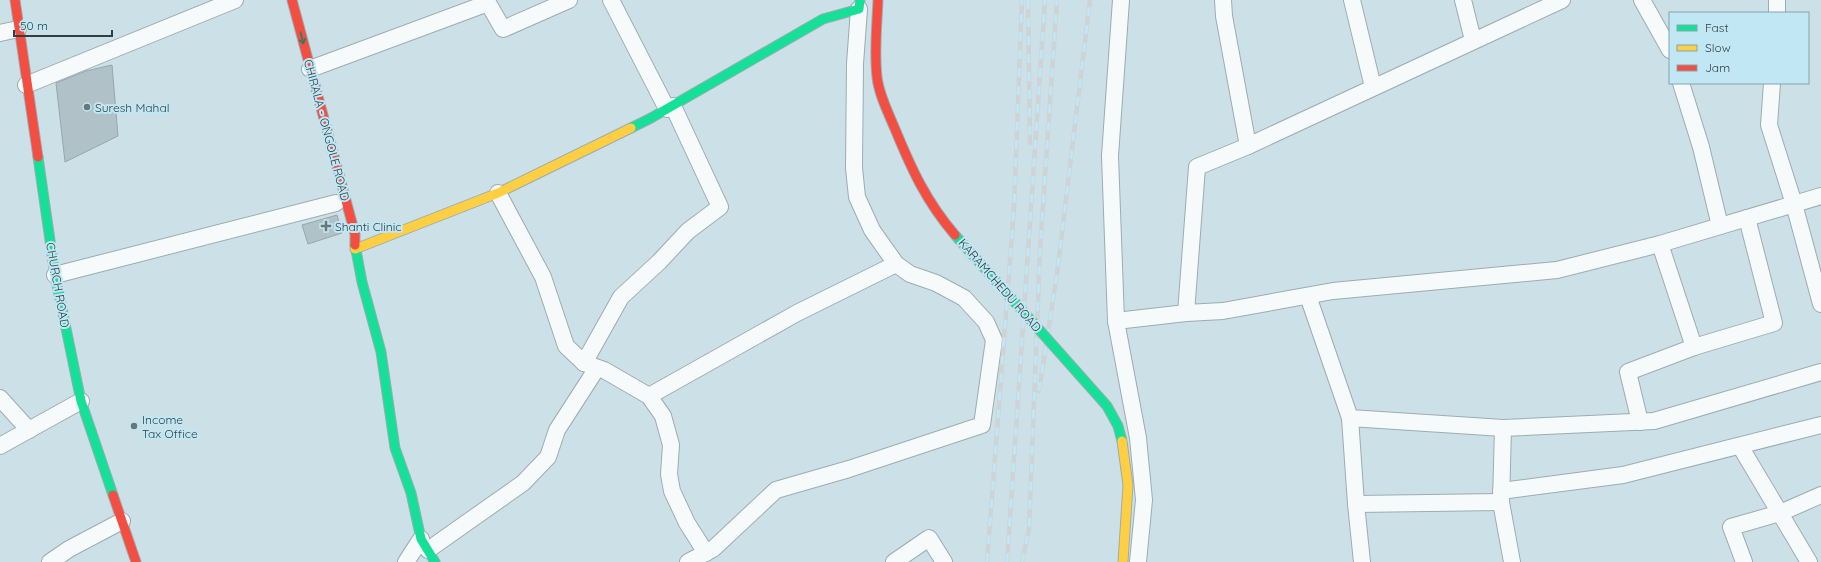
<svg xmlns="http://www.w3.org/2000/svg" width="1821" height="562" viewBox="0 0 1821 562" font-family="Quicksand,sans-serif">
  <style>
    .building { fill: #b0c2c8; stroke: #96a7ac }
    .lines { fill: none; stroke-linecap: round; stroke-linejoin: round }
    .street-casing { stroke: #9cacb1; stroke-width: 18 }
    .fast-casing { stroke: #9cacb1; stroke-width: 11 }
    .slow-casing { stroke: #9cacb1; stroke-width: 11 }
    .jam-casing { stroke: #9cacb1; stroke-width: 11 }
    .street { stroke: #f7fafb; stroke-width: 16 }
    .fast { stroke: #16e098; stroke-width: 9 }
    .slow { stroke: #ffcf43; stroke-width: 9 }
    .jam { stroke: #f24e42; stroke-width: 9 }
    .rail-casing { stroke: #ced3d5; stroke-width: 4.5 }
    .rail { stroke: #c0e7f3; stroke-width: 3; stroke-dasharray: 9; stroke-linecap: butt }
    .fast-bridge-casing { stroke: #9cacb1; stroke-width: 11; stroke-linecap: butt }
    .slow-bridge-casing { stroke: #9cacb1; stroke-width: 11; stroke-linecap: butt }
    .jam-bridge-casing { stroke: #9cacb1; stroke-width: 11; stroke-linecap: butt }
    .fast-bridge { stroke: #16e098; stroke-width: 9 }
    .slow-bridge { stroke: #ffcf43; stroke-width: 9 }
    .jam-bridge { stroke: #f24e42; stroke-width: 9 }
    .oneway { stroke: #267f66 }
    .poi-dot { fill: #67787d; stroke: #c0e7f3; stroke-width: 1.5 }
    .labels { text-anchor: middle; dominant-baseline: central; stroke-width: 4; stroke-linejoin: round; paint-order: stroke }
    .poi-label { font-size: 12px; fill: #303f44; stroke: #c0e7f3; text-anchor: start }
    .street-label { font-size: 12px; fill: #303f44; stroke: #c0e7f3 }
  </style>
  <rect width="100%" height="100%" fill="#cce1e7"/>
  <g class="building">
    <path d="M112,65L118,136L65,162L56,83L86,71Z"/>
    <path d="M337,215L342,233L308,244L302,225Z"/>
  </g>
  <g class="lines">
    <g class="street-casing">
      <g id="street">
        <path d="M611,0L667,109"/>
        <path d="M1223,0L1224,16L1248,146L1562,0"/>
        <path d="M1352,0L1373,87"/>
        <path d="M1463,0L1473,40"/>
        <path d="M1642,0L1670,50"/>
        <path d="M1777,13V0"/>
        <path d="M0,33L18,29"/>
        <path d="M310,69L488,3L503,29L569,0"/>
        <path d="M1681,83L1701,147L1720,226"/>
        <path d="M1772,83L1769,125L1794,204L1821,304"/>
        <path d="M26,85L235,0"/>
        <path d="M1248,146L1197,167L1186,313L1223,311L1333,291L1557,270L1660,244L1821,196"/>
        <path d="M498,193L543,277L566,346L584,363L604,370L649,396L663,416L671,445L669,474L672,491L687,523L706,553"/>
        <path d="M55,275L336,203"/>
        <path d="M1308,296L1350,418L1503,428"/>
        <path d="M1116,321L1110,156L1121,0"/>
        <path d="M1694,347L1774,323L1747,218"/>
        <path d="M584,363L621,297L659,262L688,231L720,207L673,106"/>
        <path d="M649,396L797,313L896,264"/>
        <path d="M0,398L29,430"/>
        <path d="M1350,418L1356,504L1362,562"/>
        <path d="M1640,422L1628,372L1694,347L1660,244"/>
        <path d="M0,446L81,401"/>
        <path d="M1740,446L1809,562"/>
        <path d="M1501,491L1623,475L1821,425"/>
        <path d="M1356,504L1501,502"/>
        <path d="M428,550L523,483L548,457L557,430L597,368"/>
        <path d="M50,562L69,549L122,521"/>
        <path d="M406,562L421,539"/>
        <path d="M688,562L713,549L776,490L849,469L982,425L994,340L986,322L964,298L936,283L910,274L896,264L872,230L857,197L854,168L855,64L859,9"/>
        <path d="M894,562L929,538L944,562"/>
        <path d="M1138,562L1144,500L1138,438L1116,321L1186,313"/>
        <path d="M1512,562L1501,502L1503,428L1654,421L1821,372"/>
        <path d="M1744,562L1731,527L1780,513L1821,495"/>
      </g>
    </g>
    <g class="fast-casing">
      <g id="fast">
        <path d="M631,128L651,118L823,19L859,9L860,0"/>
        <path d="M38,157L55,275L81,401L113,495"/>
        <path d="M355,245L362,282L381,352L395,448L411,493L421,539L435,562"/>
      </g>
    </g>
    <g class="slow-casing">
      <path id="slow" d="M355,249L498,193L631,128"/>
    </g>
    <g class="jam-casing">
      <g id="jam">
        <path d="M15,0L38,157"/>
        <path d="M292,0L355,234V245"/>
        <path d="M113,495L136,562"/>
      </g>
    </g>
    <use href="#street" class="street"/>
    <use href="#fast" class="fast"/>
    <use href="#slow" class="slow"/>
    <use href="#jam" class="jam"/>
    <g class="rail-casing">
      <g id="rail">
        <path d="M1028,0L1030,143"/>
        <path d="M1039,391L1057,274L1090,0"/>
        <path d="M987,562L1014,208L1022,0"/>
        <path d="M1007,562L1045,0"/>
        <path d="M1022,562L1029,529L1040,250L1057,0"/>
      </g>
    </g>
    <use href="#rail" class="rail"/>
    <g class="fast-bridge-casing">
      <path id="fast-bridge" d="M955,235L1107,406L1118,426L1122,441"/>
    </g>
    <g class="slow-bridge-casing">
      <path id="slow-bridge" d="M1122,441L1128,485L1123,562"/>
    </g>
    <g class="jam-bridge-casing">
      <path id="jam-bridge" d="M878,0C877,25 874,51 877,77C879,95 888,112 895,129C912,170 926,201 955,235"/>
    </g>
    <use href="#fast-bridge" class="fast-bridge"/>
    <use href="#slow-bridge" class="slow-bridge"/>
    <use href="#jam-bridge" class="jam-bridge"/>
  </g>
  <defs><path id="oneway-shaft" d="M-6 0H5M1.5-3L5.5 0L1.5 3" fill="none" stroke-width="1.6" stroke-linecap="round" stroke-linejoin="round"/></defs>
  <use class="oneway" href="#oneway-shaft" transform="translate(302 38) rotate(75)"/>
  <g class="poi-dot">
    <circle cx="87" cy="107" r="4"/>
    <path d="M324 220h4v4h4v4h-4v4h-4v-4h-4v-4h4z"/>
    <circle cx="134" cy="426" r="4"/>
  </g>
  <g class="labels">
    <g class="poi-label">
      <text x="95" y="107">Suresh Mahal</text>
      <text x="335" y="226">Shanti Clinic</text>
      <text x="142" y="419">Income<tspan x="142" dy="14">Tax Office</tspan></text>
    </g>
    <g class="street-label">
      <text transform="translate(327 130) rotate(75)">CHIRALA - ONGOLE ROAD</text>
      <text transform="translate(58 285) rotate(80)">CHURCH ROAD</text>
      <text transform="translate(1000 285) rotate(49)">KARAMCHEDU ROAD</text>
    </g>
  </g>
  <rect x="1669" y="12" width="140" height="72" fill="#c0e7f3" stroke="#86a4ad"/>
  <rect x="1677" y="25" width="20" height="6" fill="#16e098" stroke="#86a4ad"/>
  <text x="1705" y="32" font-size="12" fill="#303f44">Fast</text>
  <rect x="1677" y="45" width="20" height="6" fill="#ffcf43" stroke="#86a4ad"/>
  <text x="1705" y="52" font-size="12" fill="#303f44">Slow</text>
  <rect x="1677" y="65" width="20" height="6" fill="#f24e42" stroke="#86a4ad"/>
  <text x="1705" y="72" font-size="12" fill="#303f44">Jam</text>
  <path d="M14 30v6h98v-6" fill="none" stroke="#303f44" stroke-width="2"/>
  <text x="20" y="30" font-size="12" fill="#303f44" stroke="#c0e7f3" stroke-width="3" paint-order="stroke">50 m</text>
</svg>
